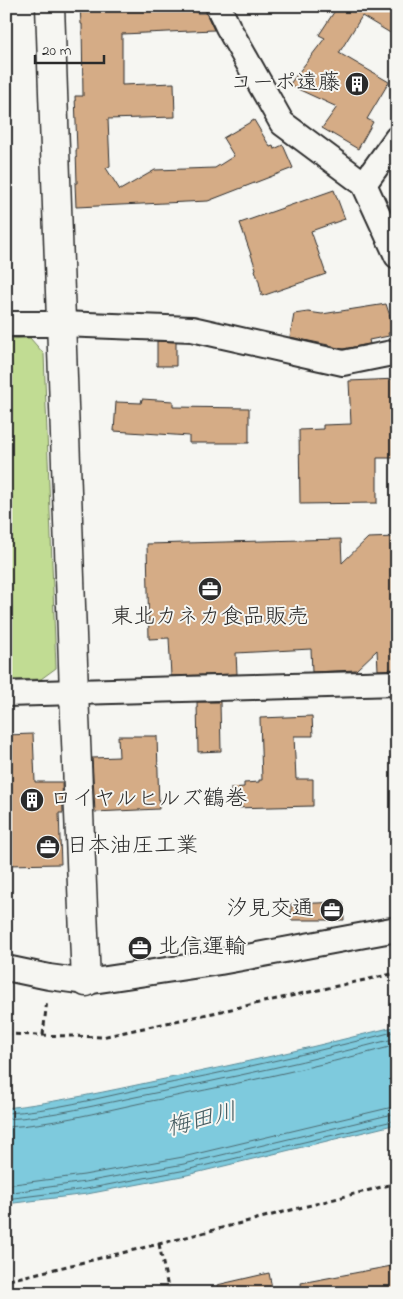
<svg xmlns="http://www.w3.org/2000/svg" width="403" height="1299" viewBox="0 0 403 1299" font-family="'Indie Flower','Klee One',sans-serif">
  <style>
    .green { fill: #c1dc93; stroke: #76845f }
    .water { fill: #7ecadd; stroke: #5d8a96 }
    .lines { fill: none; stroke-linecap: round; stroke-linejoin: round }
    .shore { stroke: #4c6b72; stroke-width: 1 }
    .building { fill: #d5ac86; stroke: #2b2b2b }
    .minor-casing { stroke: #2b2b2b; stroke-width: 28 }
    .tertiary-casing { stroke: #2b2b2b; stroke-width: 31 }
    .path { stroke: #2b2b2b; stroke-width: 3; stroke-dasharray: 5 4; stroke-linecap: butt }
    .minor { stroke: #f6f6f2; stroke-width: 24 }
    .tertiary { stroke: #f6f6f2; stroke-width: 28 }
    .labels { text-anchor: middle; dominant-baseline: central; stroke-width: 4; stroke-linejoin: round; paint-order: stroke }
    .poi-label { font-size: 22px; fill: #2b2b2b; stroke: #f6f6f2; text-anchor: start }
    .water-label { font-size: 24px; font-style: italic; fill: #445b60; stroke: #f6f6f2 }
  </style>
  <rect width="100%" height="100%" fill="#f6f6f2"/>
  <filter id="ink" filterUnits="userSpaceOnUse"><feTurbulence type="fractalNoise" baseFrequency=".02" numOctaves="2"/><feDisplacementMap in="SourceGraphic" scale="10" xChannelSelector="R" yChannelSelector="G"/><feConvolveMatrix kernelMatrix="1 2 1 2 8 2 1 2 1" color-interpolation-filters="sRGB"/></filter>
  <g filter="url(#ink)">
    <path class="green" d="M30,338L44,354L56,668L41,679L6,680V339Z"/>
    <path class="water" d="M397,1026V1124L187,1175L87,1194L6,1204V1108C58,1102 109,1091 160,1080C239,1064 318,1046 397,1026Z"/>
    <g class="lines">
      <g class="shore">
        <path d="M6,1113C50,1111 98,1098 141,1089C227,1072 312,1053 397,1031"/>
        <path d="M6,1119C51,1117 100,1104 145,1095C229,1078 313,1060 397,1038"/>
        <path d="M6,1127C49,1125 99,1112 141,1103C227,1086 312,1068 397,1045"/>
        <path d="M6,1185L84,1175L183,1157L397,1106"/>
        <path d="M6,1193L85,1182L184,1164L397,1113"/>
        <path d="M6,1199L86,1189L186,1170L397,1120"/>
      </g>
    </g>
    <g class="building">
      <path d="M80,6H196L197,13H206L214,30L122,34V85L174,83L175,117L108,119L110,166L106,168L120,190L155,170L215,168L234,156L223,138L254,120L270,147L273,146L274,149L283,145L293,168L208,201L76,207L75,183H77L76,150H77L75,96H83L82,24H81Z"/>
      <path d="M338,6H397V37L362,16L339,53L389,82L367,119L373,122L358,149L322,128L337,107L289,85L325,38L319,35Z"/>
      <path d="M334,190L345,219L311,231L326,274L262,296L259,282L255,270L256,269L240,223Z"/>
      <path d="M386,304L390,316L393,332L388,333L389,336L369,340L370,344L343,349L333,347V346L290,337L294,314L308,312L322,314Z"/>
      <path d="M157,341L176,342V366H157Z"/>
      <path d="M397,379V458H377V503L300,504L299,430L323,429V425L351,424L349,381Z"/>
      <path d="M142,399L173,401V407L249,408V443H189V436L114,431L116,402L141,403Z"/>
      <path d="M397,537V669L378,670L377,650L356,670L312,672L311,649L236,653L237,674L171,676L169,638L149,639L147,544L341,539L342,563L368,538Z"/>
      <path d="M197,702H220L221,751L198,752Z"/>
      <path d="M312,716L313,736H294L296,779H313V806L232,808L231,788L244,787V783L259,782V780H262L260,718Z"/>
      <path d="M33,734L35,782H62L63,813H59L61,864L6,865V735Z"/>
      <path d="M118,736H157L159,809L95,812L92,758L119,757Z"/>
      <path d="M343,902L344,920H291V904Z"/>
      <path d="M397,1265V1293H302L301,1283Z"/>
      <path d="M269,1273L273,1293H218L217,1285Z"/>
    </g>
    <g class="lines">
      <g class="minor-casing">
        <g id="minor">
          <path d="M218,6L228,27L282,123L364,184L397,256"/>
          <path d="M364,184L397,138"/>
          <path d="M6,324H61L192,329L343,363L397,352"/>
          <path d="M6,694L397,683"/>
          <path d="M6,968L49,977L86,982L220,962L397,929"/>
        </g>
      </g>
      <g class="tertiary-casing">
        <path id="tertiary" d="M50,6L74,692L86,982"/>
      </g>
      <g class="path">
        <path d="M6,1034L102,1037L397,973"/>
        <path d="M43,1035L47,1000"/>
        <path d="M159,1244L169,1293"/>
        <path d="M6,1246L9,1293"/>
        <path d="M9,1280L159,1244L397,1183"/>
      </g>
      <use href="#minor" class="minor"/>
      <use href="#tertiary" class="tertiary"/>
    </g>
  </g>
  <defs>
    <g id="building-disc" transform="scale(1.25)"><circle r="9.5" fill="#2b2b2b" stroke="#f6f6f2"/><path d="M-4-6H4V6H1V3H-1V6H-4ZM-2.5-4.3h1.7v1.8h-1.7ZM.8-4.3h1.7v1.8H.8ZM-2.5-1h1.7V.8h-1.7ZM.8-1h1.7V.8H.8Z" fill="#fff"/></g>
    <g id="office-disc" transform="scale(1.25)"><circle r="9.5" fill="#2b2b2b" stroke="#f6f6f2"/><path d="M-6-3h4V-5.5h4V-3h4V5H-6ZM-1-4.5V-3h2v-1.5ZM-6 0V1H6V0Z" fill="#fff"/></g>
  </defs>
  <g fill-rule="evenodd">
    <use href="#building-disc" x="357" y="84"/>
    <use href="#office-disc" x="210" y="589"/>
    <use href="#building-disc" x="32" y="800"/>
    <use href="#office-disc" x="48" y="847"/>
    <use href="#office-disc" x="332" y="910"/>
    <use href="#office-disc" x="140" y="948"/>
  </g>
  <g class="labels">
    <g class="poi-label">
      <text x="340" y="84" text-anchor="end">コーポ遠藤</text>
      <text x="210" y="618" text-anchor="middle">東北カネカ食品販売</text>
      <text x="50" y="800">ロイヤルヒルズ鶴巻</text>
      <text x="66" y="847">日本油圧工業</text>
      <text x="314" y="910" text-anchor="end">汐見交通</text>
      <text x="158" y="948">北信運輸</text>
    </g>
    <g class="water-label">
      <text transform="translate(202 1121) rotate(-14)">梅田川</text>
    </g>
  </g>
  <rect width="403" height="1299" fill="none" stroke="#f6f6f2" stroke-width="25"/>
  <rect x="12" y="12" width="378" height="1274" fill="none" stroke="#2b2b2b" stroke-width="2" filter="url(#ink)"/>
  <path d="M35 55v8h69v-8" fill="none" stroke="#2b2b2b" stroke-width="2.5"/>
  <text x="42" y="55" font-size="15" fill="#2b2b2b" stroke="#f6f6f2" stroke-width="4" paint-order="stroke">20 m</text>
</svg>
